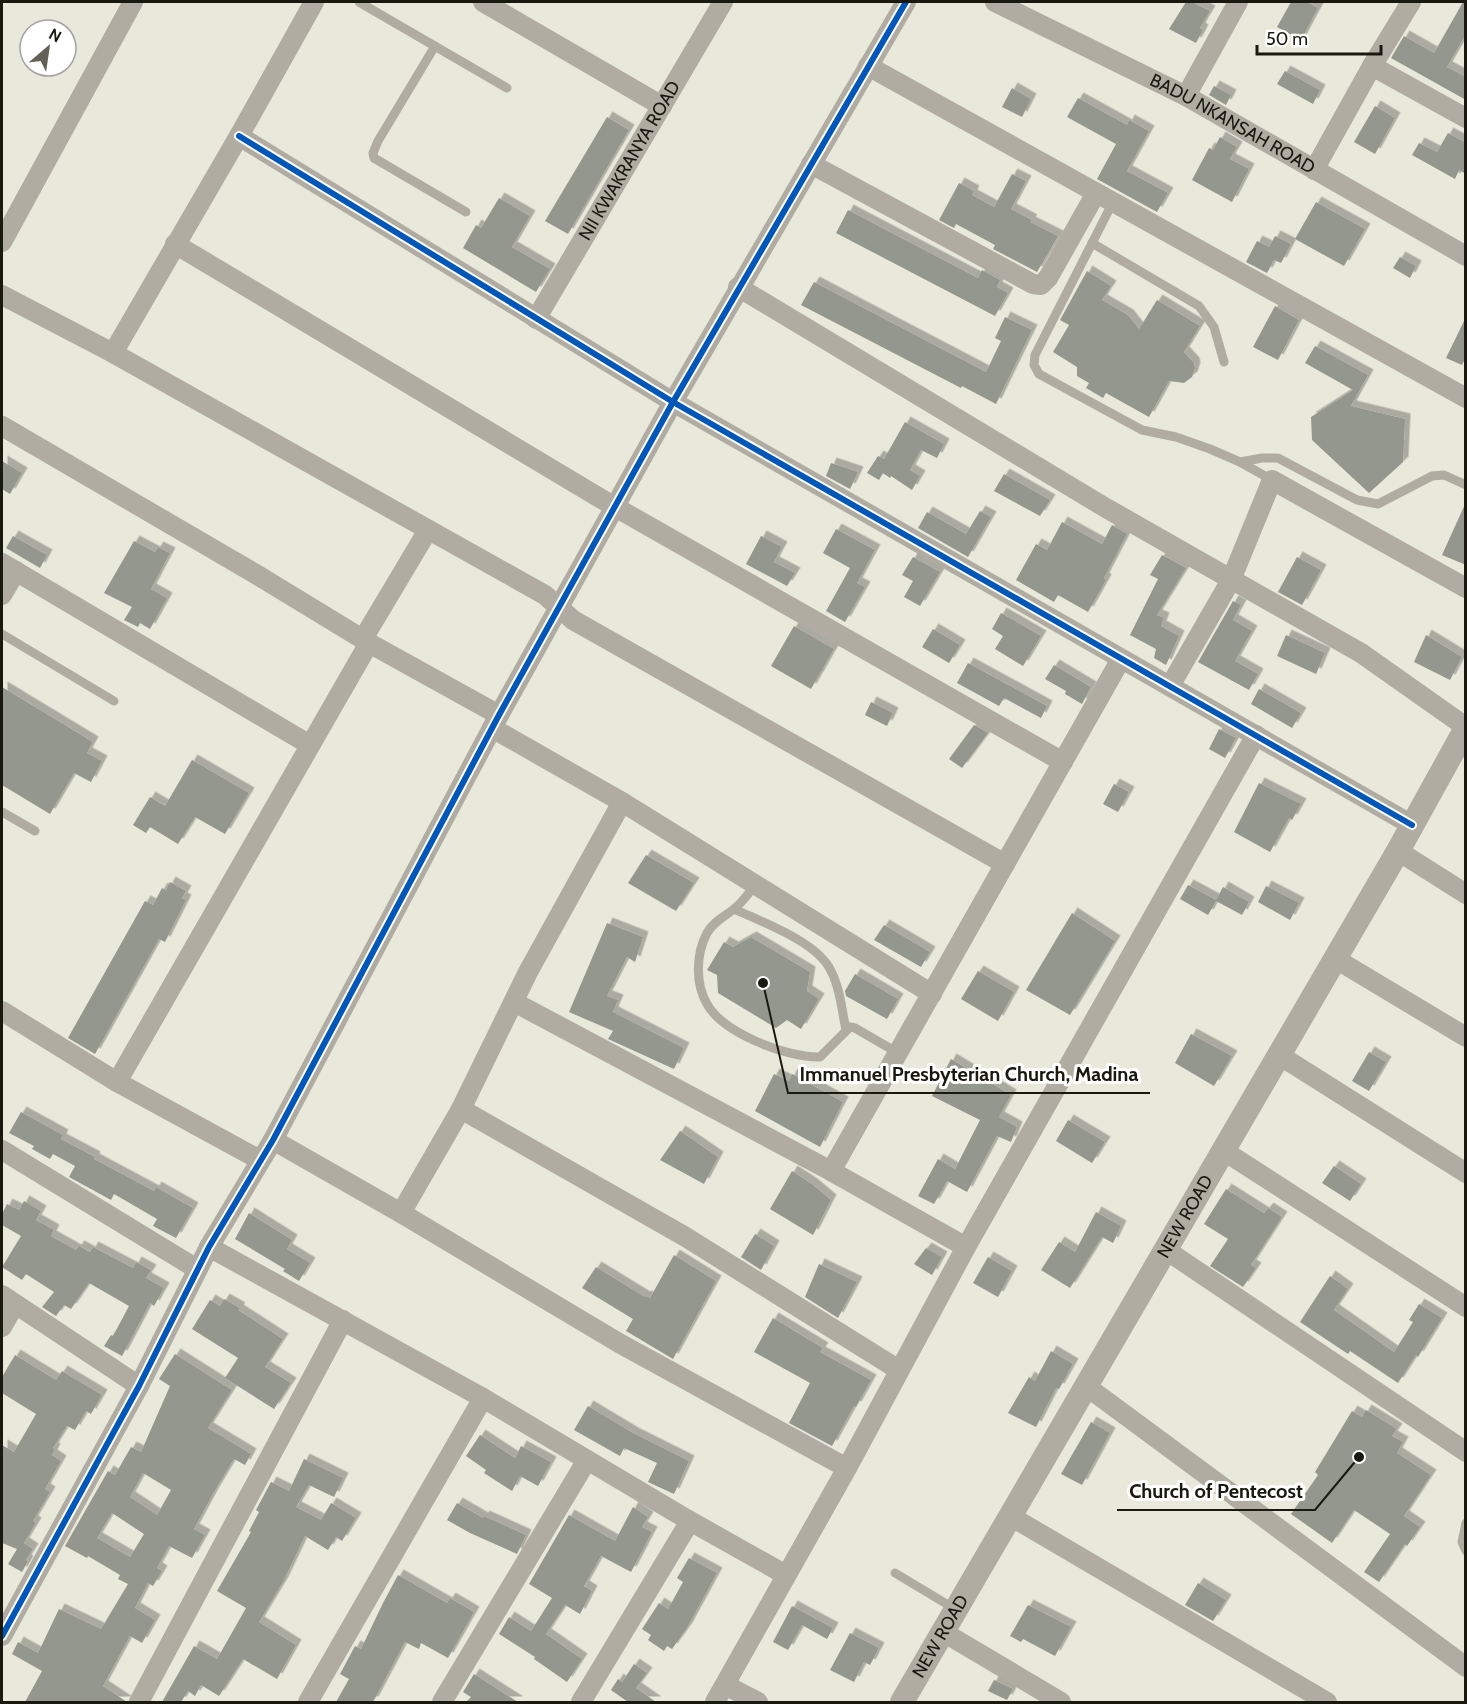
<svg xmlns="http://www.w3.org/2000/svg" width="1467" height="1704" viewBox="0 0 1467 1704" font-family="Cabin,sans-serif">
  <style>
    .building { fill: #94978e; fill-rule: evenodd; filter: url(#shadow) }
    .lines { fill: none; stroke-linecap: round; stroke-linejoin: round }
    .service { stroke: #b1aca2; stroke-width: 9 }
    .minor { stroke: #b1aca2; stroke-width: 20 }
    .tertiary { stroke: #b1aca2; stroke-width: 24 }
    .cycleway-casing { stroke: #fff; stroke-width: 10 }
    .cycleway { stroke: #0057b8; stroke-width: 6 }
    .labels { text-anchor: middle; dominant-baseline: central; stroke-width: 6; stroke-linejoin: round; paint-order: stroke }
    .street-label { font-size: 18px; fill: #191910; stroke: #fff }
    .leader { fill: none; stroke: #191910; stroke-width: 2 }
    .callout-dot { fill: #191910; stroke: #fff; stroke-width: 2 }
    .callout-label { font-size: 20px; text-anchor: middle; font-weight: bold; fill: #191910; stroke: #fff; stroke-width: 6; stroke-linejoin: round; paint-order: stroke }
  </style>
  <defs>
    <filter id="shadow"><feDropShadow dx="5.5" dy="-5.5" stdDeviation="0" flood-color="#0004"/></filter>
  </defs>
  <rect width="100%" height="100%" fill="#e8e8db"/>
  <g class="building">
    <path d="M1186,2H1192L1210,11L1200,28L1203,30L1196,43L1169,29Z"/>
    <path d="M1291,2H1307L1318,8L1301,40L1277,27Z"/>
    <path d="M1463,2H1466V34L1447,67L1466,77V100L1391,58L1404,36L1434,53Z"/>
    <path d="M1285,71L1320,90L1313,104L1277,84Z"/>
    <path d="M1214,86L1231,95L1226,105L1209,95Z"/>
    <path d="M1012,88L1031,99L1022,117L1002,107Z"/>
    <path d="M1078,98L1127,125L1129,120L1149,131L1127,171L1168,193L1157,212L1097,179L1116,144L1067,117Z"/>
    <path d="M1375,106L1395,118L1375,154L1354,142Z"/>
    <path d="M607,117L629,130L568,234L545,221Z"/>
    <path d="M1448,133L1466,143V174L1459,170L1455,179L1412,155L1419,143L1437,152Z"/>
    <path d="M1220,137L1237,147L1230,159L1249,169L1232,202L1192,180L1209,148L1213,150Z"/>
    <path d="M1012,174L1026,181L1011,209L1032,220L1030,222L1058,236L1037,272L993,249L995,245L956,224L954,228L939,220L959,183L974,191L972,195L994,207Z"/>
    <path d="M499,198L530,216L512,247L550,269L536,292L463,248L476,225L481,228Z"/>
    <path d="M1316,202L1365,229L1344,266L1295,239Z"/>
    <path d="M848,210L978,278L982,270L1000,280L997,287L1008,293L995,316L836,233Z"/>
    <path d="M1275,236L1291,244L1281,263L1274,260L1267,273L1246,262L1257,241L1269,247Z"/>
    <path d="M1400,257L1416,266L1410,278L1393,268Z"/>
    <path d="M1087,271L1111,286L1102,300L1128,315L1139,329L1157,300L1200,326L1184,352L1194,363L1195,368L1192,377L1184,383L1169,381L1149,417L1106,393L1103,398L1086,388L1089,383L1077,376V367L1053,352L1069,325L1060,320Z"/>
    <path d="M814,282L986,372L1001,341L995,338L1005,317L1032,330L996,404L962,386L961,388L801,305Z"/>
    <path d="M1275,306L1299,320L1278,360L1253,347Z"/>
    <path d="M1466,317V357L1462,365L1446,358Z"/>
    <path d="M1315,346L1368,375L1351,406L1405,419L1403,462L1369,493L1312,440L1311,417L1353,390L1305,363Z"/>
    <path d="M905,422L944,444L937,458L921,450L910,470L920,476L912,490L891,476L890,478L883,473L879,480L867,473L878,456L884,459Z"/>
    <path d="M2,461L22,473L10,494L2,489Z"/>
    <path d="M831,463L858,472L850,489L826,476Z"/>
    <path d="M1004,474L1050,500L1040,516L994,491Z"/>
    <path d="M1466,502V565L1442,555Z"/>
    <path d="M980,511L991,517L968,557L918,528L927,512L966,534Z"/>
    <path d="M1062,522L1102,544L1112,525L1127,534L1104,578L1106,580L1088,612L1058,595L1054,602L1016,580L1036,544L1047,550Z"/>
    <path d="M836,529L875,550L857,583L865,587L845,622L826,611L850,568L823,553Z"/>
    <path d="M13,536L47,555L40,568L6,548Z"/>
    <path d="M761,536L782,547L774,562L795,573L787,586L746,564Z"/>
    <path d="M134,541L155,552L158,547L170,553L151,589L167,598L150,629L140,623L138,627L124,620L132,607L104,593Z"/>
    <path d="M1162,555L1186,568L1157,615L1164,618L1161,626L1179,636L1166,665L1154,658L1156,649L1130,635L1158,579L1150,575Z"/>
    <path d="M913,557L940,572L920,606L904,597L913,581L902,575Z"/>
    <path d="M1297,557L1321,570L1302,605L1278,592Z"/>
    <path d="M1233,601L1241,605L1233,620L1252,631L1235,661L1258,674L1249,690L1198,662Z"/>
    <path d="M1001,613L1041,636L1023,666L995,649L1003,636L992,629Z"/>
    <path d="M794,626L834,649L811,689L771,666Z"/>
    <path d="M933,629L960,645L949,663L922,647Z"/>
    <path d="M1286,635L1325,653L1316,674L1277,656Z"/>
    <path d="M1426,635L1462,657L1450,680L1414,662Z"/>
    <path d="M968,663L1047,706L1041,718L1004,698L999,706L957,683Z"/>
    <path d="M1054,665L1091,687L1082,704L1065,694L1066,691L1045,679Z"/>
    <path d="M2,687L93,742L87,753L102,761L91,782L74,773L50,814L2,785Z"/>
    <path d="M1259,689L1301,713L1292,728L1251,704Z"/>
    <path d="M871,702L893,713L887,726L865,715Z"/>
    <path d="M974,725L988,733L962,768L949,759Z"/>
    <path d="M1219,729L1236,738L1225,758L1209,749Z"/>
    <path d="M192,760L249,793L225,834L195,817L178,844L150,827L146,833L133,825L150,797L165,806Z"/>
    <path d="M1259,783L1301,804L1292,820L1289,818L1270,852L1234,832Z"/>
    <path d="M1114,784L1129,792L1118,812L1103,804Z"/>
    <path d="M646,855L694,883L676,911L628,883Z"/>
    <path d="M170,882L186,891L182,898L186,900L165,942L159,939L95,1054L68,1038L145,901L153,905L162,888L166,890Z"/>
    <path d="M1188,885L1216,900L1223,887L1249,902L1242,915L1216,901L1208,915L1180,899Z"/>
    <path d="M1266,886L1299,903L1290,920L1258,902Z"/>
    <path d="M1072,913L1115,941L1070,1015L1026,990Z"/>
    <path d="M607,923L643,937L635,962L627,957L607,996L618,1000L613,1012L684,1048L674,1069L608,1039L613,1031L569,1012Z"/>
    <path d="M884,925L930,952L921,967L874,940Z"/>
    <path d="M751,937L810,972L807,991L819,999L801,1029L787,1020L776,1028L718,993L717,975L707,970L724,942L733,947Z"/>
    <path d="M978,971L1014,992L998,1021L961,999Z"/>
    <path d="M855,974L898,999L887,1019L846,996L845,991Z"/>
    <path d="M1191,1034L1232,1056L1214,1086L1175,1063Z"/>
    <path d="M1369,1052L1386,1062L1369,1091L1352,1081Z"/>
    <path d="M951,1059L1011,1095L999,1117L1017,1127L1011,1142L997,1136L967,1192L947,1181L934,1204L918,1196L938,1159L955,1169L980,1120L932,1096Z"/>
    <path d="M774,1074L789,1081L792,1074L843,1102L820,1147L755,1111Z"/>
    <path d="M21,1112L63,1135L61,1139L95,1157L94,1159L154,1191L156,1187L193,1208L176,1238L153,1226L157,1219L133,1205L114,1194L111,1200L69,1177L75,1166L53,1154L50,1159L32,1149L34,1146L9,1133Z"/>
    <path d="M1068,1120L1105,1142L1092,1163L1056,1141Z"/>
    <path d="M680,1131L718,1157L704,1184L660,1160Z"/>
    <path d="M1334,1166L1361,1184L1350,1201L1322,1183Z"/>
    <path d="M792,1171L812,1184L831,1200L813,1235L770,1209Z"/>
    <path d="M1226,1189L1264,1213L1268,1208L1282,1217L1251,1265L1256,1268L1243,1287L1210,1266L1228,1239L1204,1224Z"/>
    <path d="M24,1201L41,1211L36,1220L54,1230L51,1236L76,1250L79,1246L90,1252L93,1247L133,1268L136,1262L151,1270L146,1278L164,1288L154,1306L150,1303L122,1356L104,1346L111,1335L113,1336L129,1306L89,1283L71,1309L64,1305L56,1316L42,1307L54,1292L26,1274L22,1280L2,1267L21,1236L2,1225V1214L7,1204L19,1210Z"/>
    <path d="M1096,1212L1121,1226L1113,1243L1102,1237L1070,1288L1041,1270L1059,1242L1075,1252Z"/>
    <path d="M249,1213L292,1240L287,1249L310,1263L299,1281L283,1271L285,1269L235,1239Z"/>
    <path d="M755,1234L774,1246L761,1270L741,1257Z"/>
    <path d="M926,1248L942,1257L932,1275L914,1264Z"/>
    <path d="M674,1255L716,1281L673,1359L626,1331L633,1319L582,1288L596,1267L645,1297L646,1296L650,1298Z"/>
    <path d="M988,1257L1012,1271L998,1297L973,1283Z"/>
    <path d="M819,1264L857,1282L838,1318L805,1297Z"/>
    <path d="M1330,1276L1348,1289L1334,1310L1394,1352L1413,1322L1409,1320L1419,1304L1442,1318L1418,1357L1416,1355L1398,1383L1350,1351L1348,1354L1300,1322Z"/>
    <path d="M224,1299L240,1308L238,1310L283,1339L265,1367L291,1383L274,1409L225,1378L238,1358L192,1329L210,1300L220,1306Z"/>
    <path d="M773,1318L823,1348L820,1352L871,1380L856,1407L854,1406L832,1446L789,1423L810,1383L754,1352Z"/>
    <path d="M1051,1351L1073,1364L1059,1389L1056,1388L1036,1427L1008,1413L1029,1377L1035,1381Z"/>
    <path d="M175,1354L232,1390L208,1428L251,1454L245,1465L234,1459L214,1492L194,1529L205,1535L192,1558L169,1546L157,1568L162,1571L153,1586L148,1583L135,1608L155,1620L142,1643L130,1636L103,1686L127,1702H25L42,1671L12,1654L18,1642L38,1653L59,1609L101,1629L128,1584L118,1579L120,1575L88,1556L87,1558L65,1546L108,1471L115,1475L131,1447L141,1452L170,1386L159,1379ZM143,1473L171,1490L157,1515L130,1497ZM112,1513L144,1534L130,1557L97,1538Z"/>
    <path d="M15,1355L56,1380L62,1371L102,1395L91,1414L86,1411L75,1430L67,1426L53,1448L55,1449L52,1455L61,1461L45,1489L50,1492L33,1521L36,1523L24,1543L33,1549L26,1560L28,1561L22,1572L8,1564L17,1549L2,1543V1445L14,1452L36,1414L2,1393V1377Z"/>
    <path d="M588,1406L633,1433L689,1461L674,1494L648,1482L657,1463L624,1448L620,1456L574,1430Z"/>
    <path d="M1366,1410L1397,1429L1392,1436L1403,1442L1397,1453L1431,1475L1404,1516L1420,1527L1407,1546L1405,1544L1379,1582L1364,1572L1390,1534L1354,1510L1332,1543L1291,1514L1318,1475L1315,1472L1352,1411L1362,1417Z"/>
    <path d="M1091,1422L1110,1433L1082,1485L1061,1474Z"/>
    <path d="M480,1435L515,1458L521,1446L551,1462L538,1486L520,1476L512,1491L484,1473L486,1470L466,1456Z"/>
    <path d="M304,1459L343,1478L334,1497L309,1485L296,1507L321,1520L331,1503L356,1518L342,1541L336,1537L328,1550L305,1536L283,1582L259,1622L296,1645L277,1679L243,1659L219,1696L201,1685L195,1696L188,1691L181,1702H162L194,1646L217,1659L246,1608L217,1591L251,1532L249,1531L259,1512L256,1510L271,1482L289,1491Z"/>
    <path d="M457,1503L483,1518L484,1516L526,1535L517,1554L470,1533L447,1520Z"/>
    <path d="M633,1507L648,1517L642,1527L652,1532L631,1572L601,1556L584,1586L592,1591L580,1614L565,1605L546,1634L582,1659L567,1682L534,1659L535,1657L499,1634L509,1617L531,1631L552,1598L529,1584L569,1515L615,1541Z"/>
    <path d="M689,1558L717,1573L687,1628L672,1649L667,1646L664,1651L648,1640L651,1635L642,1629L659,1603L668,1609L683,1582L677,1578Z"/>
    <path d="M398,1575L447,1603L450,1598L474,1612L448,1658L421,1643L419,1649L405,1642L373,1702H336L349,1679L340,1674L355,1646L361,1649L383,1603Z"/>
    <path d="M1198,1583L1226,1600L1213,1621L1185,1605Z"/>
    <path d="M1028,1605L1071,1627L1055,1656L1023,1639L1021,1642L1010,1636Z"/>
    <path d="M792,1606L833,1628L827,1639L802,1625L788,1650L773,1642Z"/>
    <path d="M850,1633L879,1648L870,1665L864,1662L854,1682L830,1670Z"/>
    <path d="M634,1664L647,1673L636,1688L656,1702H628L611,1690L618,1679L622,1682Z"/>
    <path d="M474,1674L518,1702H466L471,1697L463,1692Z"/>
    <path d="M994,1680L1013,1689L1007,1700L988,1691Z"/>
  </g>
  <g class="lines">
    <g class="service">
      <path d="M359,2L507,88"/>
      <path d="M435,46L378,141L373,153L374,158L466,212"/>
      <path d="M1113,202L1035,355L1034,365L1039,374L1142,430L1176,437L1210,449L1240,462L1272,480"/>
      <path d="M1092,243L1199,306L1214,327L1224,362"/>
      <path d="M1240,462L1262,458H1278L1357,500L1378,504L1432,476L1444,475L1466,485"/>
      <path d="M2,634L114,701"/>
      <path d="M2,812L35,831"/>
      <path d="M755,885C749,893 743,902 734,909C725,916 713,922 707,933C696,954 695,983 707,1004C723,1033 787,1058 820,1057L850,1027L855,1028L898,1053"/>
      <path d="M734,909C762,922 818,942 831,971C840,988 842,1011 846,1030"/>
      <path d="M1466,1523L1462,1542L1466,1551"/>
      <path d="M895,1573L955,1609"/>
    </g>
    <g class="minor">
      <path d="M483,2L662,106"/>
      <path id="s1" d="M995,2L1186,96L1466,256"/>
      <path d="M868,66L1466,398"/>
      <path d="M1372,66L1466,118"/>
      <path d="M1186,96L1238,2"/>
      <path d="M239,136L673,402L1412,825"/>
      <path d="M811,164L1033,284L1041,285L1048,278L1096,193"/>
      <path d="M1314,170L1372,66L1411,2"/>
      <path d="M2,242L133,2"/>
      <path d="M175,244L615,507L1063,762"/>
      <path d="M738,287L1106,508L1361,653L1466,727"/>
      <path d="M2,295L113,353L545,595L573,620L1005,864"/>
      <path id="s2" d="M536,319L723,2"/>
      <path d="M113,353L239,136L314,2"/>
      <path d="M2,426L254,573L369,643L499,715"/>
      <path d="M2,563L310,745"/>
      <path d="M2,595L16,571"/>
      <path d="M363,639L428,530"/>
      <path d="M1170,686L1231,580L1272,480L1466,588"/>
      <path d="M492,728L622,802L932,994"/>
      <path d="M1398,851L1466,894"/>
      <path d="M1334,958L1466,1037"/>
      <path d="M514,1002L831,1171L966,1247"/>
      <path d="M2,1011L117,1082L260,1160"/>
      <path d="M1279,1055L1466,1173"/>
      <path d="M117,1082L369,643"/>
      <path d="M461,1109L684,1236L899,1370"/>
      <path d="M273,1140L401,1213L619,1343L847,1468"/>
      <path d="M2,1150L197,1269"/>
      <path d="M1224,1151L1466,1307"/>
      <path d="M831,1171L1121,659"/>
      <path d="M401,1213L461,1109L528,972L622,802"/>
      <path d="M209,1247L483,1398L690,1521L786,1575"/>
      <path d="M1166,1250L1466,1452"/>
      <path d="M2,1295L139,1386"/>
      <path d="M2,1327L15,1304"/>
      <path d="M1086,1386L1466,1667"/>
      <path d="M1010,1516L1327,1702"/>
      <path d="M943,1632L1061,1702"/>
      <path d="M2,1636L139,1386L209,1247L273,1140L499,715L673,402L906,2"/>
      <path d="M725,1685L758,1702"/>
      <path d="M139,1702L343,1320"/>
      <path d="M308,1702L483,1398"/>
      <path d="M442,1702L587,1460"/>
      <path d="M581,1702L690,1521"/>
      <path d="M715,1702L847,1468L966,1247L1256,735"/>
    </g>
    <path class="tertiary" id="s3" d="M902,1702L1398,851L1466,728"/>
    <g class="cycleway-casing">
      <g id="cycleway">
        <path d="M239,136L673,402L1412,825"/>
        <path d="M2,1636L139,1386L209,1247L273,1140L499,715L673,402L906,2"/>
      </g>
    </g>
    <use href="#cycleway" class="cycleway"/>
  </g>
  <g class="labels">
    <g class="street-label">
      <text stroke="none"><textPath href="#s1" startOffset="267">BADU NKANSAH ROAD</textPath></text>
      <text stroke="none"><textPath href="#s2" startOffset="184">NII KWAKRANYA ROAD</textPath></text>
      <text stroke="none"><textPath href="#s3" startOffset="562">NEW ROAD</textPath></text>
      <text stroke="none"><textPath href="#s3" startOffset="76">NEW ROAD</textPath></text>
    </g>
  </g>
  <path class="leader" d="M763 983L788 1093H1150M1359 1457L1315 1510H1117"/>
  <g class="callout-dot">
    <circle cx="763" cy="983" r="6"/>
    <circle cx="1359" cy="1457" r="6"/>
  </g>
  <g class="callout-label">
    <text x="969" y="1081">Immanuel Presbyterian Church, Madina</text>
    <text x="1216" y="1498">Church of Pentecost</text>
  </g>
  <rect width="1467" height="1704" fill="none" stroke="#191910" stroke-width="6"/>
  <g transform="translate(48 48) rotate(29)"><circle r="28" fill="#ffffff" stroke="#a3a39f" stroke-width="1.5"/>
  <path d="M0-4.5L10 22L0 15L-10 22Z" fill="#616157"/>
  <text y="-9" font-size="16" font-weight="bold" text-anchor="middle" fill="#191910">N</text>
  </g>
  <path d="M1257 45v9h124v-9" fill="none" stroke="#191910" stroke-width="3"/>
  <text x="1266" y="45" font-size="18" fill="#191910" stroke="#ffffff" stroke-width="4.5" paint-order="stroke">50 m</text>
</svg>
